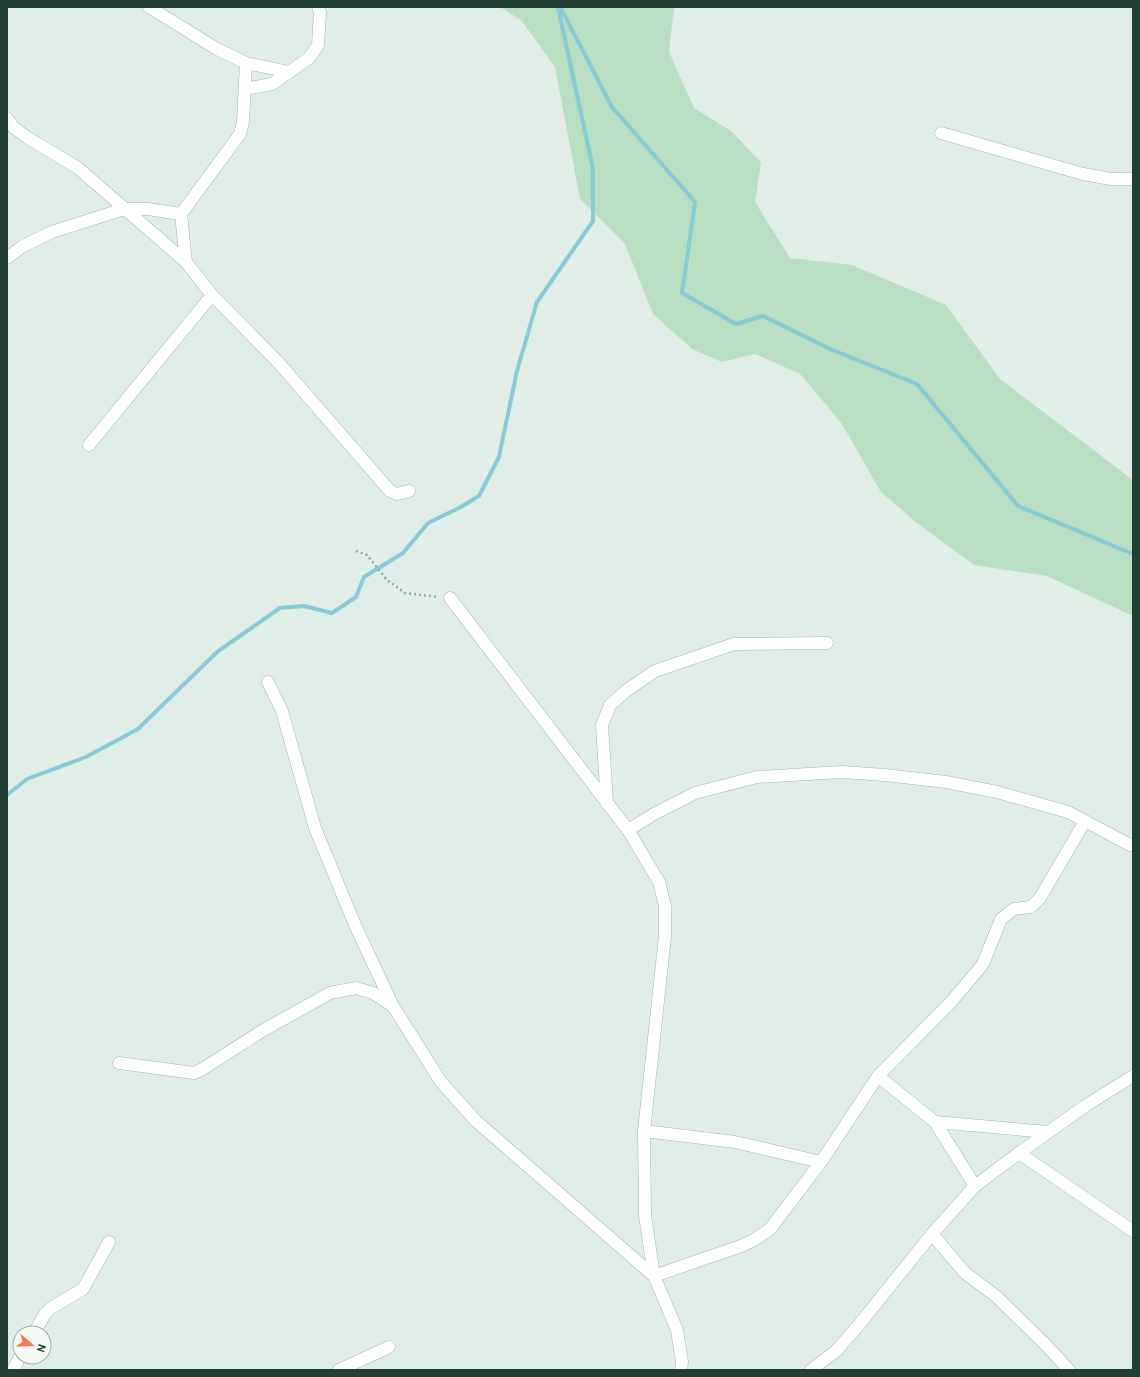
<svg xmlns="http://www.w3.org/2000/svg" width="1140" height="1377" viewBox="0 0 1140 1377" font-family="Overpass,sans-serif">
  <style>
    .green { fill: #b9dfc2 }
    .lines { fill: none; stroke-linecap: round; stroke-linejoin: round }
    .stream { stroke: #86cbd5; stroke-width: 4 }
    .minor-casing { stroke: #a4b5ae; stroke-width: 13 }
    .path { stroke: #80b2a1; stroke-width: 2.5; stroke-dasharray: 2 3; stroke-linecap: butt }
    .minor { stroke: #fff; stroke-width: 12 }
  </style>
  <rect width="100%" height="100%" fill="#e1ede7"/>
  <path class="green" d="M500,7H674L669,52L694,108L731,131L761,162L755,202L790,258L852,265L946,305L1000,379L1133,480V616L1047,576L974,565L917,523L881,492L842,424L800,374L755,354L722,362L692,349L653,314L625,244L580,199L555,67L521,20Z"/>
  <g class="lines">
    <g class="stream">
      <path d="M560,7L612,107L695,202L682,293L736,324L763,316L830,349L917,384L1018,506L1133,554"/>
      <path d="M7,795L27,779L86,757L138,729L217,652L280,608L304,606L332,613L356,597L364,577L403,553L428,523L459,508L479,496L499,457L517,371L537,302L593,221V169L558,7"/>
    </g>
    <g class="minor-casing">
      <g id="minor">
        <path d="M149,7L217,49L246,63L289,72"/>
        <path d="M245,89L272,84L309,58L318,45L320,12L318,7"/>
        <path d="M7,118L13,127L28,138L78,168L186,262L212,295L278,362L390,491L397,494L409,491"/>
        <path d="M941,133L1083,174L1111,179H1133"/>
        <path d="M7,258L23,246L52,232L124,209H148L181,214"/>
        <path d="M186,262L181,214L240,134L243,122L246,63"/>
        <path d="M89,445L212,295"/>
        <path d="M450,598L628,830L659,882L665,906V936L644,1131L645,1215L654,1276L677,1330L682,1362L681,1370"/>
        <path d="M268,682L282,711L315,828L355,925L393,1006L441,1082L476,1121L654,1276L741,1246L754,1240L770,1229L821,1162L878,1076L951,1002L983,964L1001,919L1014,909L1031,907L1040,898L1085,821"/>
        <path d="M607,804L602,725L610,705L627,690L655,671L734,644L827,643"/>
        <path d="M628,830L654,814L695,793L757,777L842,772L885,775L946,782L997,792L1068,812L1130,845H1133"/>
        <path d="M119,1063L194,1073L201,1070L262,1031L330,993L356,988L373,993L393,1006"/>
        <path d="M878,1076L935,1122L975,1186"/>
        <path d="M935,1122L1048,1132"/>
        <path d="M644,1131L735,1142L821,1162"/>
        <path d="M1019,1153L1133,1231"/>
        <path d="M932,1234L965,1273L997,1297L1046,1345L1069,1370"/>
        <path d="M34,1333L45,1314L51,1308L83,1289L109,1242"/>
        <path d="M13,1370L20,1357"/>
        <path d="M339,1370L389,1347"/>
        <path d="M811,1370L836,1351L858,1326L932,1234L975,1186L1019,1153L1085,1106L1133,1076"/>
      </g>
    </g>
    <path class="path" d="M356,551L367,555L387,580L405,593L439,597"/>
    <use href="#minor" class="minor"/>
  </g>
  <rect width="1140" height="1377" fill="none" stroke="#213e35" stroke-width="16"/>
  <g transform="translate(32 1345) rotate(109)"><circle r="19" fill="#f2f9f5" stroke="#9eaea8"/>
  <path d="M0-3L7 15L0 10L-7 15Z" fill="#f97753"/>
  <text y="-6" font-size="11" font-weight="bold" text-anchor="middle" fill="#213e35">N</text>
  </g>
</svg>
